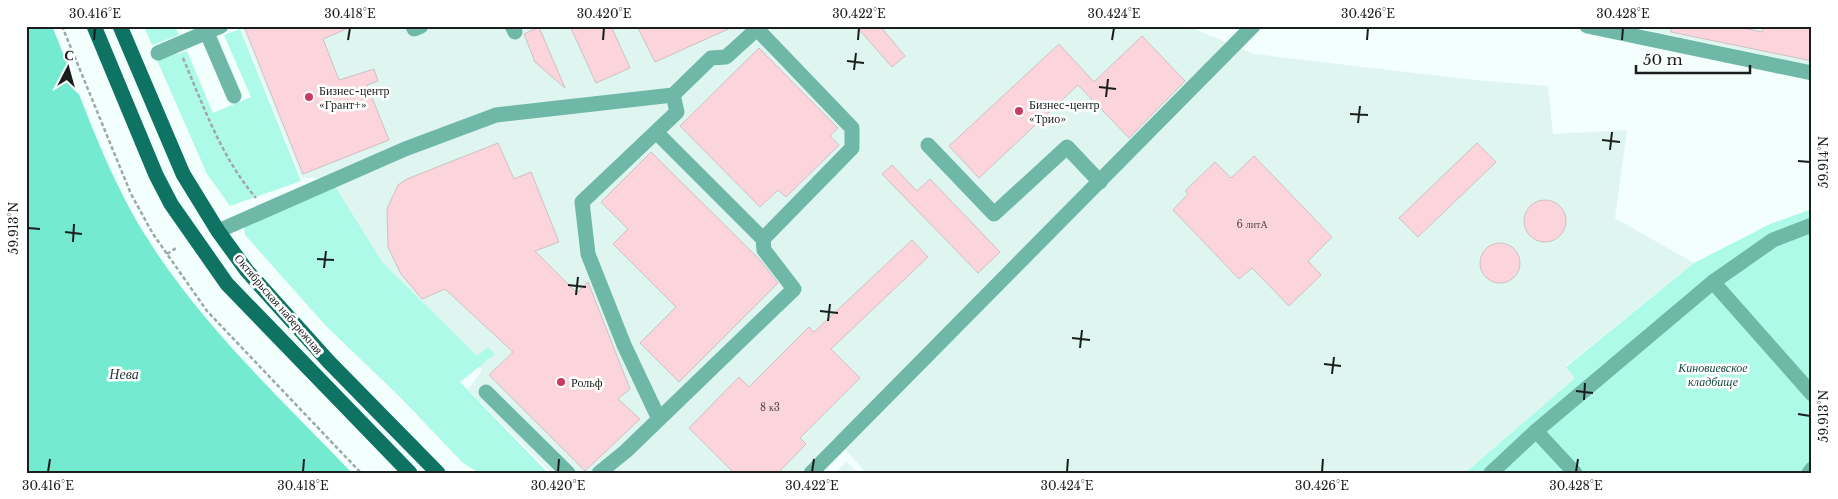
<svg xmlns="http://www.w3.org/2000/svg" width="1838" height="499" viewBox="0 0 1838 499" font-family="'Libre Baskerville',serif">
  <style>
    .built { fill: #dff6f0 }
    .green { fill: #aefae8 }
    .water { fill: #74ead1 }
    .building { fill: #fcd4db; stroke: #cec1c3 }
    .lines { fill: none; stroke-linecap: round; stroke-linejoin: round }
    .path { stroke: #9fa8a6; stroke-width: 2.5; stroke-dasharray: 4 2.5; stroke-linecap: butt }
    .minor { stroke: #6fb8a8; stroke-width: 15 }
    .major { stroke: #0e7363; stroke-width: 15 }
    .ticks { fill: none; stroke: #191e1d; stroke-width: 2 }
    .poi-dot { fill: #ca3b64; stroke: #fff; stroke-width: 2 }
    .labels { text-anchor: middle; dominant-baseline: central; stroke-width: 5; stroke-linejoin: round; paint-order: stroke }
    .number-label { font-size: 10px; fill: #524c4c }
    .poi-label { font-size: 12px; fill: #191e1d; stroke: #fff; text-anchor: start }
    .street-label { font-size: 12px; fill: #191e1d; stroke: #fff }
    .park-label { font-size: 12px; font-style: italic; fill: #154a40; stroke: #fff }
    .water-label { font-size: 14px; font-style: italic; fill: #1d332e; stroke: #fff }
    .neatline { fill: none; stroke: #191e1d; stroke-width: 2 }
    .ticks-label { font-size: 12px; text-anchor: middle; fill: #191e1d }
  </style>
  <rect width="100%" height="100%" fill="#f3fffc"/>
  <g class="built">
    <path d="M241,26H1187L1254,54L1475,80L1548,86L1553,134L1627,130L1615,218L1694,263L1566,366L1575,378L1465,473H866L835,437L800,473H552L468,390L482,370L374,260L322,178H302Z"/>
    <path d="M1629,26H1812V66L1792,61Z"/>
    <path d="M847,462L857,473H835Z"/>
  </g>
  <g class="green">
    <path d="M144,26H175L179,35L152,45Z"/>
    <path d="M240,29L301,181L230,206L207,174L157,60L187,51L213,113L251,97L224,35Z"/>
    <path d="M335,186L382,262L477,356L488,347L495,354L460,382L548,473H479L463,463L399,396L326,326L245,235L244,226Z"/>
    <path d="M1812,209V473H1465L1575,378L1566,367L1694,263L1770,224Z"/>
  </g>
  <path class="water" d="M26,26H52C80,94 104,167 142,230C198,322 278,396 352,473H26Z"/>
  <g class="building">
    <path d="M244,26H353L323,39L339,80L374,69L378,81L367,85L389,140L303,174Z"/>
    <path d="M570,26H611L630,68L596,83Z"/>
    <path d="M637,26H735L655,62Z"/>
    <path d="M856,26H880L905,56L892,67Z"/>
    <path d="M1671,26H1734L1762,32L1763,26H1812V61L1671,32Z"/>
    <path d="M539,27L565,88L535,62L524,34Z"/>
    <path d="M1142,36L1185,81L1129,138L1078,85L979,178L949,146L1059,44L1094,82Z"/>
    <path d="M759,48L838,128L830,136L839,145L786,197L778,190L760,207L680,126Z"/>
    <path d="M498,143L514,179L531,172L559,242L535,251L577,293L588,282L630,389L618,399L640,419L585,471L489,375L513,352L445,289L422,299L401,274L388,247L387,209L398,185L407,179Z"/>
    <path d="M1477,143L1496,162L1418,237L1399,218Z"/>
    <path d="M651,152L760,260L778,283L679,382L640,343L676,307L613,244L628,229L601,202Z"/>
    <path d="M1254,156L1332,237L1308,261L1321,275L1289,306L1252,268L1239,279L1173,210L1188,194L1185,191L1215,162L1231,178Z"/>
    <path d="M892,165L917,191L930,179L1000,252L978,273L882,174Z"/>
    <circle cx="1545" cy="221" r="21"/>
    <path d="M912,240L928,257L831,349L860,378L800,438L806,444L778,473H734L689,428L739,377L749,387L809,327L814,332Z"/>
    <circle cx="1500" cy="263" r="20"/>
  </g>
  <g class="lines">
    <g class="path">
      <path d="M62,26L131,194L153,234L207,311L361,473"/>
      <path d="M183,58C204,107 221,157 256,198"/>
      <path d="M167,254L176,248"/>
    </g>
    <g class="minor">
      <path d="M204,26L234,96"/>
      <path d="M413,26L414,29L421,26"/>
      <path d="M512,26L515,32"/>
      <path d="M1587,26L1812,73"/>
      <path d="M158,53L221,26"/>
      <path d="M928,145L994,214L1067,147L1100,182"/>
      <path d="M1812,225L1773,240L1713,282L1812,394"/>
      <path d="M218,231L405,149L496,115L673,95L711,58L726,57L757,29L852,128V148L763,239L657,133"/>
      <path d="M486,392L568,473"/>
      <path d="M659,419L624,345L588,254L582,202L677,112L673,95"/>
      <path d="M1536,431L1575,473"/>
      <path d="M599,473L626,451L794,289L764,250L763,239"/>
      <path d="M811,473L1253,26"/>
      <path d="M1491,473L1536,431L1713,282"/>
      <path d="M1809,473L1812,469"/>
    </g>
    <g class="major">
      <path d="M94,26L156,175L171,204L227,284L410,473"/>
      <path d="M120,26L183,174L218,231L247,271L329,362L438,473"/>
    </g>
  </g>
  <path class="ticks" d="M94,40L95,28M348,40L350,28M603,40L604,28M858,40L859,28M1112,40L1114,28M1367,40L1368,28M1622,40L1623,28M847,61L864,63M854,70L856,53M1099,87L1116,89M1106,97L1108,79M1350,114L1368,115M1358,123L1360,106M1602,140L1620,142M1610,150L1612,132M1798,161L1810,162M28,228L40,229M65,232L82,234M73,242L74,224M317,259L334,260M324,268L326,251M568,285L586,287M576,295L578,277M820,311L838,313M828,321L830,304M1072,338L1090,340M1080,348L1082,330M1324,364L1341,366M1332,374L1334,357M1576,391L1593,393M1584,400L1585,383M1798,414L1810,416M48,472L50,459M303,472L304,459M558,472L559,459M812,472L814,459M1067,472L1068,459M1322,472L1323,459M1576,472L1578,459"/>
  <g class="poi-dot">
    <circle cx="309" cy="97" r="5"/>
    <circle cx="1019" cy="111" r="5"/>
    <circle cx="561" cy="382" r="5"/>
  </g>
  <g class="labels">
    <g class="number-label">
      <text x="1252" y="224">6 литА</text>
      <text x="770" y="407">8 к3</text>
    </g>
    <g class="poi-label">
      <text x="319" y="90">Бизнес-центр<tspan x="319" dy="14">«Грант+»</tspan></text>
      <text x="1029" y="104">Бизнес-центр<tspan x="1029" dy="14">«Трио»</tspan></text>
      <text x="571" y="382">Рольф</text>
    </g>
    <g class="street-label">
      <text transform="translate(279 304) rotate(49)">Октябрьская набережная</text>
    </g>
    <g class="park-label">
      <text x="1713" y="367">Киновиевское<tspan x="1713" dy="14">кладбище</tspan></text>
    </g>
    <g class="water-label">
      <text x="124" y="374">Нева</text>
    </g>
  </g>
  <rect width="1838" height="499" fill="none" stroke="#ffffff" stroke-width="55"/>
  <g transform="translate(68 68) rotate(6)" stroke="#ffffff" stroke-width="4" paint-order="stroke">
  <path d="M0-4L9 19L0 12L-9 19Z" fill="#191e1d"/>
  <text y="-8" font-size="14" font-weight="bold" text-anchor="middle" fill="#191e1d">С</text>
  </g>
  <path d="M1636 65v8h114v-8" fill="none" stroke="#191e1d" stroke-width="2.5"/>
  <text x="1643" y="65" font-size="15" fill="#191e1d" stroke="#ffffff" stroke-width="4" paint-order="stroke">50 m</text>
  <rect x="28" y="28" width="1782" height="444" class="neatline"/>
  <g class="ticks-label">
    <text x="95" y="18">30.416°E</text>
    <text x="350" y="18">30.418°E</text>
    <text x="604" y="18">30.420°E</text>
    <text x="859" y="18">30.422°E</text>
    <text x="1114" y="18">30.424°E</text>
    <text x="1368" y="18">30.426°E</text>
    <text x="1623" y="18">30.428°E</text>
    <text transform="translate(1824 162) rotate(-90)" y="4">59.914°N</text>
    <text transform="translate(14 228) rotate(-90)" y="4">59.913°N</text>
    <text transform="translate(1824 416) rotate(-90)" y="4">59.913°N</text>
    <text x="48" y="490">30.416°E</text>
    <text x="303" y="490">30.418°E</text>
    <text x="558" y="490">30.420°E</text>
    <text x="812" y="490">30.422°E</text>
    <text x="1067" y="490">30.424°E</text>
    <text x="1322" y="490">30.426°E</text>
    <text x="1576" y="490">30.428°E</text>
  </g>
</svg>
